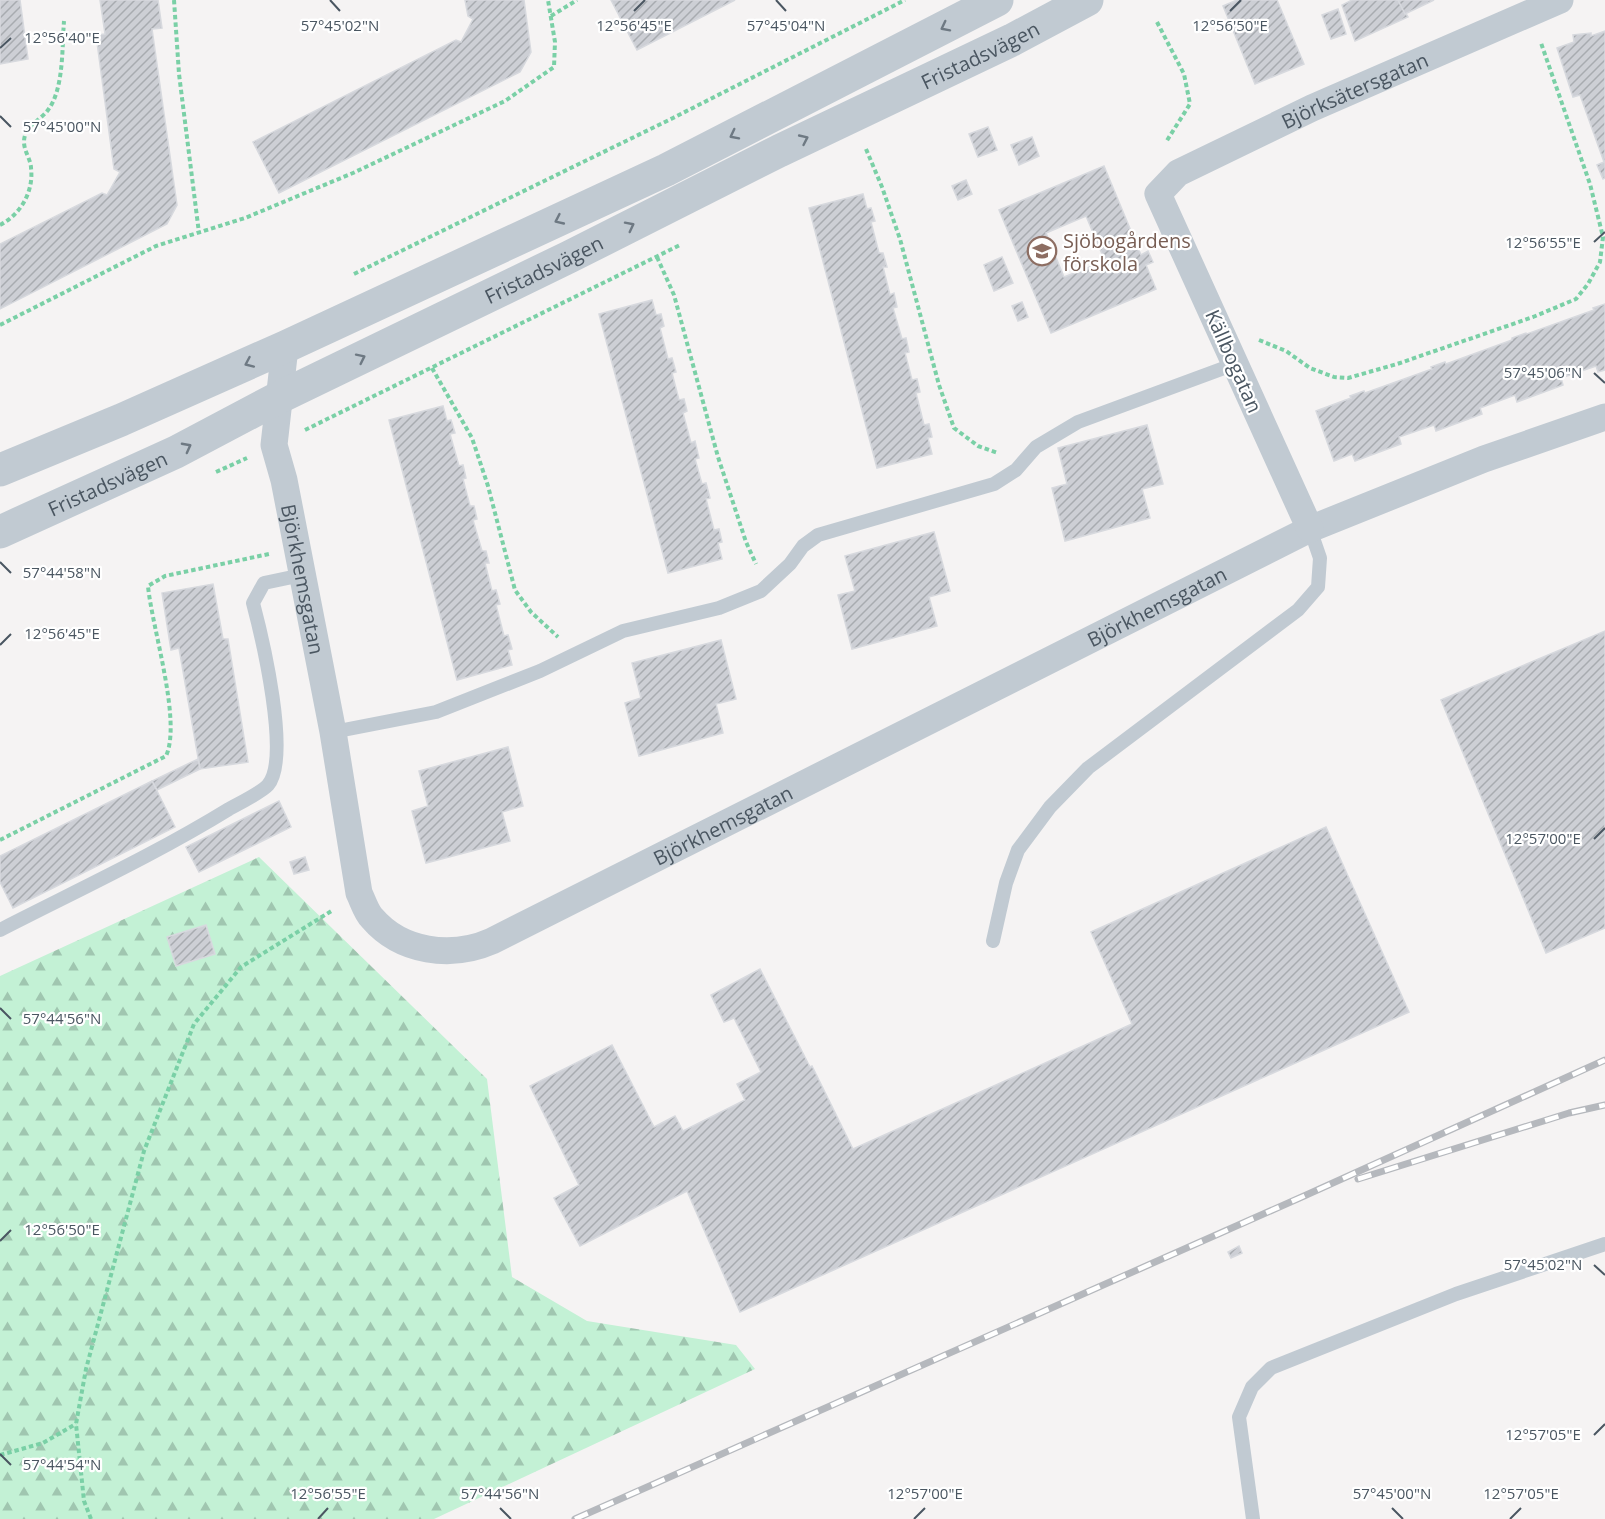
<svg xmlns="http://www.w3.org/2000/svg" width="1605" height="1519" viewBox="0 0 1605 1519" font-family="'Open Sans',sans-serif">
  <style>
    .forest { fill: url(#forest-firs) }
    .building { fill: url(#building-hatch); stroke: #d7d9de; stroke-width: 1.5; fill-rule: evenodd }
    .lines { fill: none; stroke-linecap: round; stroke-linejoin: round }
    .path { stroke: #7ad0a6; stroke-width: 4; stroke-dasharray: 4.5 3; stroke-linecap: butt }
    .service { stroke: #c1cad2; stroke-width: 14 }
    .minor { stroke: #c1cad2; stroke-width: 27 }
    .tertiary { stroke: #c1cad2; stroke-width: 33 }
    .rail-casing { stroke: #b5b8bd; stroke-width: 7 }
    .rail { stroke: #fff; stroke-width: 4.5; stroke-dasharray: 14; stroke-linecap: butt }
    .oneway { stroke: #6e7983 }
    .ticks { fill: none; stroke: #4a5661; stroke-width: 2 }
    .labels { text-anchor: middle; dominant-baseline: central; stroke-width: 4.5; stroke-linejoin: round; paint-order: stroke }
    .street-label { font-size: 20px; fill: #4a5661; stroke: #fff }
    .education-label { font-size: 20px; fill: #785e54; stroke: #fff; text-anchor: start }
    .ticks-label { font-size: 15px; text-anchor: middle; fill: #4a5661; stroke: #fff; stroke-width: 4.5; stroke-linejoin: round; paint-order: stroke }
  </style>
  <defs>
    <pattern id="forest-firs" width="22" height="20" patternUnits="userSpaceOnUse" patternTransform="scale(1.5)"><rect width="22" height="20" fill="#c3f1d5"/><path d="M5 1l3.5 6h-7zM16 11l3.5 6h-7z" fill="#a0c6b0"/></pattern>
    <pattern id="building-hatch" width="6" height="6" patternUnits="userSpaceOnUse" patternTransform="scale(1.5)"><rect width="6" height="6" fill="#cdcfd5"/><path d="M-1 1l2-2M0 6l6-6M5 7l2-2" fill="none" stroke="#a8abb0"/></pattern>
  </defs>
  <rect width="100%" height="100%" fill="#f5f3f3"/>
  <path class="forest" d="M259,857L487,1079L512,1277L587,1321L736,1345L755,1369L434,1519H0V976Z"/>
  <g class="building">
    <path d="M0,0H20L28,59L0,64Z"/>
    <path d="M100,0H158L162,28L152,29L177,205L167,224L0,309V244L102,193L107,195L120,172L114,169L96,35L105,34Z"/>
    <path d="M465,0H524L531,52L520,72L279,193L253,142L456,40L461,42L473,19L468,16Z"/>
    <path d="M611,0H735L637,50Z"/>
    <path d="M1237,0H1277L1304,64L1255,84L1223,6Z"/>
    <path d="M1352,0H1398L1408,17L1355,41L1342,5Z"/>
    <path d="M1398,0H1434L1405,14Z"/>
    <path d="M1338,9L1346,34L1331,39L1322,15Z"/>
    <path d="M1605,31V178L1603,179L1597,165L1604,162L1580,95L1573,97L1557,48L1574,42L1573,35L1591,33V36Z"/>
    <path d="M988,127L997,150L978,157L969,134Z"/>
    <path d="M1032,137L1039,156L1019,165L1011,145Z"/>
    <path d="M1104,166L1141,255L1148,251L1153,262L1146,265L1156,289L1051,333L999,210ZM1086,216L1105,261L1064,277L1046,233Z"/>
    <path d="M966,180L972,194L958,200L952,186Z"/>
    <path d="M863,194L867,209L871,208L875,221L871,222L879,253H883L887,267H883L890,295L894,293L897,307L893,308L902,339L906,338L909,352L905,353L912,380L917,379L920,392L916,393L924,425L929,424L932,437L928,438L932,454L877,468L809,208Z"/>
    <path d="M1002,257L1013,283L994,291L984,265Z"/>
    <path d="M652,300L656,315L661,314L664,326L660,328L668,359L672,358L676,372L672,373L679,400L684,399L687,411L683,413L691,443L695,441L699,458L695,459L702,484L706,483L710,498L706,499L714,530L719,529L722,542L718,543L722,559L668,573L599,314Z"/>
    <path d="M1022,302L1028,317L1018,321L1012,306Z"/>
    <path d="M1605,304V370L1598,372L1596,366L1561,378L1563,385L1517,402L1515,395L1480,408L1482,414L1436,431L1434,425L1399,437L1401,444L1355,461L1352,454L1334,461L1316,411L1351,398L1350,396L1364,391L1365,393L1432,369L1431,367L1445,362L1446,364L1512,340V338L1526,333L1527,334L1594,310L1593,308Z"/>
    <path d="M443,406L447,421L451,420L455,433L450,434L459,466L463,465L466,478L463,479L470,506H474L477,519L473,520L482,551H486L489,563H485L492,591L496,590L500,604L496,605L504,636L508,635L512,649L508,650L512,665L457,680L389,420Z"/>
    <path d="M1147,425L1163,484L1142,489L1150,518L1065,541L1052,488L1067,484L1058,448Z"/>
    <path d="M934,532L950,591L929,597L937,626L852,649L838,595L855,591L845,556Z"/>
    <path d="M213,584L223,639H228L248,762L200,769L179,648L171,650L162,593Z"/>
    <path d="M1605,631V928L1546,953L1441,700Z"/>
    <path d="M721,640L736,699L716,704L723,733L639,756L625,703L641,698L632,663Z"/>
    <path d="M508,747L523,806L502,812L510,841L426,863L412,811L428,806L419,771Z"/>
    <path d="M198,759L200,769L157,790L152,781Z"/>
    <path d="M152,781L175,827L13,908L0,882V856Z"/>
    <path d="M279,801L291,827L199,872L186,847Z"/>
    <path d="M1326,827L1409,1012L740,1312L687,1191L580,1246L554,1198L579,1185L530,1086L612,1045L654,1127L675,1116L683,1131L745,1100L737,1084L761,1072L734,1018L724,1022L711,995L760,969L810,1067L812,1066L853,1149L1132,1024L1091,932Z"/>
    <path d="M305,857L309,870L294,874L290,862Z"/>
    <path d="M206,925L215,954L176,966L167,937Z"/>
    <path d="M1239,1246L1242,1253L1231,1258L1228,1252Z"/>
  </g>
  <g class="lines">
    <g class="path">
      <path d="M174,0L179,74L199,233"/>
      <path d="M551,16L577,0"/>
      <path d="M1157,22L1184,74L1190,104L1166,142"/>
      <path d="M866,149L882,187L900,239L939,385L954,428L978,446L998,453"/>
      <path d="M0,225C20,215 34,192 31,168C31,160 24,151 24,142C24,126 40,121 48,110C64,89 62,47 64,21"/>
      <path d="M657,257L674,295L718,457L746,542L756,564"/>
      <path d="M354,274L673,118L905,0"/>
      <path d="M0,325L156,246L245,218L353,173L505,101L554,67L555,42L548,0"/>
      <path d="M1259,340L1286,351L1310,368L1334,377L1348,378L1397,364L1533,317L1576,299L1588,284L1600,262L1603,237L1590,184L1541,43"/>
      <path d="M432,368L472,438L488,486L515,590L531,612L558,637"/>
      <path d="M305,430L680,245"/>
      <path d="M216,472L247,458"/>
      <path d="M0,840L166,756C182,721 152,628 148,586L165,576L269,554"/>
      <path d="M0,1455L43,1443L76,1424"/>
      <path d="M91,1519L84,1501L76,1424L86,1369L144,1151L194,1024L241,967L333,910"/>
    </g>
    <g class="service">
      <path d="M333,732L436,712L540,671L623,631L719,608L761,591L790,564L803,546L818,535L994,484L1016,470L1036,447L1078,422L1235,364"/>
      <path d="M0,930C76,891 156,854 229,809C238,804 262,792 268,785C291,758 262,637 253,603L264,583L302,575"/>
      <path d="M993,941L1006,883L1018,850L1050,807L1088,768L1298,610L1318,587L1320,558L1310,529"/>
      <path d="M1253,1519L1239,1417L1252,1387L1271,1368L1456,1294L1605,1244"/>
    </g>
    <g class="minor">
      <path id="s1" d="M285,347L274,445L284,480L333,732L359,893C363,901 366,912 372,918C401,952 451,959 492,941L1310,529L1484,459L1605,417"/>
      <path id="s2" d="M1310,529L1158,194L1178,173L1312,108L1560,0"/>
    </g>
    <g class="tertiary">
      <path d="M0,470L121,420L285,347L666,170L997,0"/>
      <path id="s3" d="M0,532L176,452L278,398L569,257L779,151L1012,40L1087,0"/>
    </g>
    <g class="rail-casing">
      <g id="rail">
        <path d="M1358,1179L1569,1113L1605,1105"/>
        <path d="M575,1519L1304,1196L1605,1060"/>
      </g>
    </g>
    <use href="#rail" class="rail"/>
  </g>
  <defs><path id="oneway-chevron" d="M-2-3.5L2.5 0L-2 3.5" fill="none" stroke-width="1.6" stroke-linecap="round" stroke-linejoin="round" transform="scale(1.5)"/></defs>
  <g class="oneway">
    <use href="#oneway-chevron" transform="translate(945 27) rotate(153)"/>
    <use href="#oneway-chevron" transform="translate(734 135) rotate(153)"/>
    <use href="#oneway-chevron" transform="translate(804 139) rotate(-25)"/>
    <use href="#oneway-chevron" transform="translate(559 220) rotate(155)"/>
    <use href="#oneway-chevron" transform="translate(630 226) rotate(-27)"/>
    <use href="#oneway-chevron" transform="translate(361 358) rotate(-26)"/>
    <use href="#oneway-chevron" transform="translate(249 363) rotate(156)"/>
    <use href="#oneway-chevron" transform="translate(187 447) rotate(-28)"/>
  </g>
  <path class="ticks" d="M330,0L340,11M776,0L786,11M634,11L645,0M1230,11L1241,0M0,48L11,38M0,116L11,127M1594,242L1605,232M1594,373L1605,383M0,562L11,573M0,645L11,634M1594,839L1605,828M0,1008L11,1019M0,1241L11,1230M1594,1265L1605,1275M1594,1435L1605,1424M0,1454L11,1465M500,1508L511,1519M1392,1508L1403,1519M318,1519L328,1508M914,1519L925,1508M1510,1519L1521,1508"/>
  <defs>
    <g id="school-ring" transform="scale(1.5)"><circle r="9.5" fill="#fff" stroke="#8d6e63" stroke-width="1.5"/><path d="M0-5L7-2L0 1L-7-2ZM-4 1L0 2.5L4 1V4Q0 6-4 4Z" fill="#8d6e63"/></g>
  </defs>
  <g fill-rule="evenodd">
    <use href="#school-ring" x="1042" y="251"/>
  </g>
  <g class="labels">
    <g class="street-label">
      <text stroke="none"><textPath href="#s3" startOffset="1090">Fristadsvägen</textPath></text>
      <text stroke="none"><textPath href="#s2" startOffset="592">Björksätersgatan</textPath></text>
      <text stroke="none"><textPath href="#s3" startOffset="604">Fristadsvägen</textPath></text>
      <text transform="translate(1234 361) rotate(66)">Källbogatan</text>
      <text stroke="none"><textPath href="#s3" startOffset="118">Fristadsvägen</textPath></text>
      <text stroke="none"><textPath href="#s1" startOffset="236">Björkhemsgatan</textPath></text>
      <text stroke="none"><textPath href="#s1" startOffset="1458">Björkhemsgatan</textPath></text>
      <text stroke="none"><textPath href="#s1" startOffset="972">Björkhemsgatan</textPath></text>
    </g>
    <g class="education-label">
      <text x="1063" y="240">Sjöbogårdens<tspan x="1063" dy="23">förskola</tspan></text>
    </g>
  </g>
  <g class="ticks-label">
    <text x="340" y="31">57°45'02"N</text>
    <text x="634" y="31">12°56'45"E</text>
    <text x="786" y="31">57°45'04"N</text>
    <text x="1230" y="31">12°56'50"E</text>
    <text x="62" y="43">12°56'40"E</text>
    <text x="62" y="132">57°45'00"N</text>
    <text x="1543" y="248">12°56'55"E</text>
    <text x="1543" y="378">57°45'06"N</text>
    <text x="62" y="578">57°44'58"N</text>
    <text x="62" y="639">12°56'45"E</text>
    <text x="1543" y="844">12°57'00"E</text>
    <text x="62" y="1024">57°44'56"N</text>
    <text x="62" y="1235">12°56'50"E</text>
    <text x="1543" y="1270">57°45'02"N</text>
    <text x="1543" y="1440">12°57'05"E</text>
    <text x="62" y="1470">57°44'54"N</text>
    <text x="328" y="1499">12°56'55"E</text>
    <text x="500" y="1499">57°44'56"N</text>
    <text x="925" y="1499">12°57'00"E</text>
    <text x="1392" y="1499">57°45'00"N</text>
    <text x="1521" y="1499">12°57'05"E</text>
  </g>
</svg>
